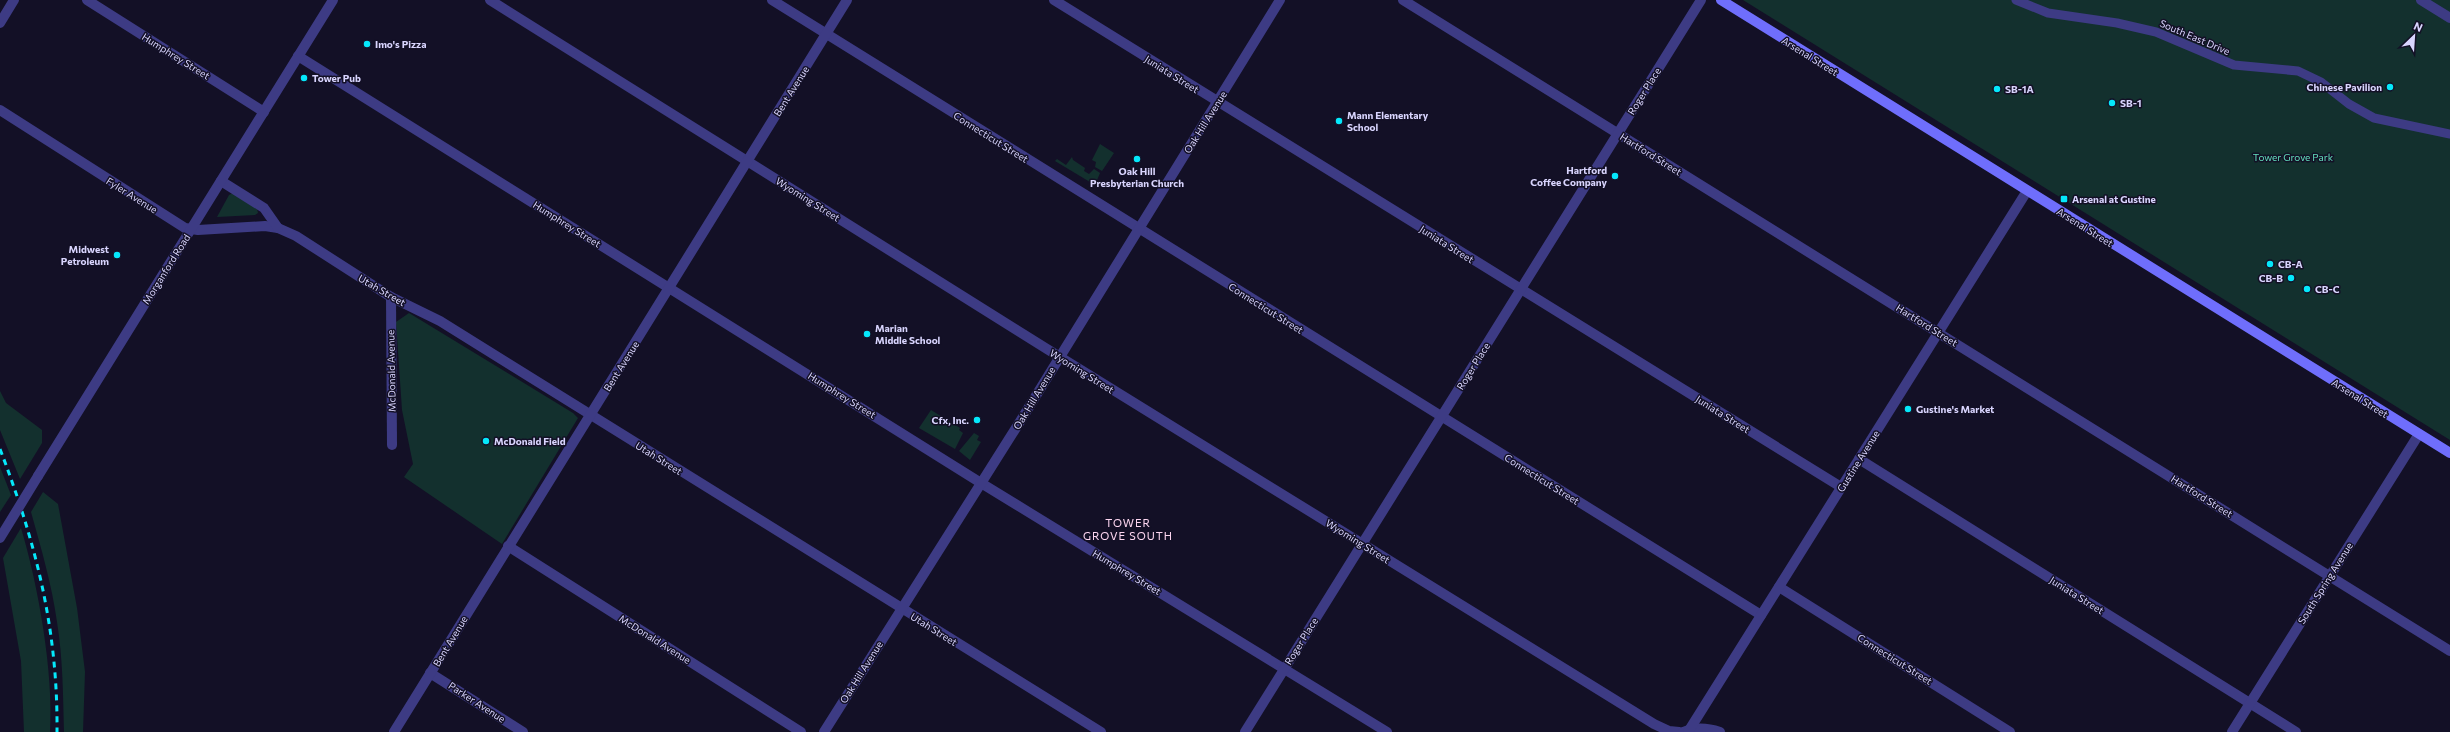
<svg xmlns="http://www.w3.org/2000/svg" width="2450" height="732" viewBox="0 0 2450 732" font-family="Commissioner,sans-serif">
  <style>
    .green { fill: #13302e }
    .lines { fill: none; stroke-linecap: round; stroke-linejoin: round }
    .pedestrian { stroke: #3d3b84; stroke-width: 9 }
    .minor { stroke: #3d3b84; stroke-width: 10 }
    .tertiary { stroke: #3d3b84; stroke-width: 10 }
    .secondary { stroke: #6f6efc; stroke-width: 10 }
    .rail { stroke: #05e8fb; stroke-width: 3; stroke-dasharray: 6 5; stroke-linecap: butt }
    .tertiary-bridge { stroke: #3d3b84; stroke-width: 10 }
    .poi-dot { fill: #05e8fb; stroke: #131026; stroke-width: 1.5 }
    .labels { text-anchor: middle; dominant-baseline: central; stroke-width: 3; stroke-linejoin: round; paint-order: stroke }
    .street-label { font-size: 10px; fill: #d9d5fe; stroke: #131026 }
    .poi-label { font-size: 10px; font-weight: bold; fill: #d9d5fe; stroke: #131026; text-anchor: start }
    .park-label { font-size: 10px; fill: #62debc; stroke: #131026 }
    .neighbourhood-label { font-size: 11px; letter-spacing: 1px; fill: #fed7f1; stroke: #131026 }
  </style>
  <rect width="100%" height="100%" fill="#131026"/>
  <g class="green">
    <path d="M1743,0H2450V440Z"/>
    <path d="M1100,144L1114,153L1102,171L1095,167L1096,162L1092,160Z"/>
    <path d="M1072,157L1073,160L1085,168L1084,171L1089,174L1094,169L1100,173L1095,185L1055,161L1057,159L1066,165Z"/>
    <path d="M233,193L257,209L258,213L255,215L217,217L229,195Z"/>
    <path d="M409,313L573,413L578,418L502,544L404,477L413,464L402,410L396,322Z"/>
    <path d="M0,391L6,403L42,430V443L20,479L0,430Z"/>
    <path d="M931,410L960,428L959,430L963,433L955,449L919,428Z"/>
    <path d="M974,433L979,436L977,440L981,442L970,460L959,451Z"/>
    <path d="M0,467L11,495L0,512Z"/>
    <path d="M43,492L58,504L77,608L85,672L83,732H64C63,695 63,659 57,622C52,585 41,548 31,512Z"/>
    <path d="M21,528C38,584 54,674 50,732H24L21,661L3,558Z"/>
  </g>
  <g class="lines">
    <path class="pedestrian" d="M2016,0L2048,13L2117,23L2156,32L2234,65L2298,71L2321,82L2349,104L2374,118L2450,134"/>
    <g class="minor">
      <path d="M87,0L264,112"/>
      <path d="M490,0L1047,349L1654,724L1669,731L1679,732"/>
      <path d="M772,0L1761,615"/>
      <path d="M1054,0L1841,487"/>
      <path d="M1403,0L2450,651"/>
      <path d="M2421,0L2450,18"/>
      <path d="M0,23L14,0"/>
      <path d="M298,56L981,483L1387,732"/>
      <path d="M0,110L185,228L198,230L265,226L278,228L296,236L391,297L440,321L1101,732"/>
      <path d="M221,181L264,208L278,228"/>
      <path d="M391,297L392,445"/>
      <path d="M1859,459L2296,732"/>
      <path d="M508,546L801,732"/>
      <path d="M1779,587L2010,732"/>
      <path d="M430,673L523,732"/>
      <path d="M394,732L847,0"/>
      <path d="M824,732L1021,420L1280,0"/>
      <path d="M1245,732L1701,0"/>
      <path d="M1683,732C1695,727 1708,728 1720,732"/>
      <path d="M2232,732L2419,434"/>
    </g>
    <g class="tertiary">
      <path d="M38,476L333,0"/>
      <path d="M1688,732L2027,191"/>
    </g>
    <path class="secondary" d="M1721,0L2450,453"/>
    <path class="rail" d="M0,449C36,543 58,630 57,732"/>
    <path class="tertiary-bridge" d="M0,538L38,476"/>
  </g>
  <g class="poi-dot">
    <circle cx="367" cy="44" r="4"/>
    <circle cx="304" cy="78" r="4"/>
    <circle cx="2390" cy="87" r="4"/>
    <circle cx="1997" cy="89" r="4"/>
    <circle cx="2112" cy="103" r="4"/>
    <circle cx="1339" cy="121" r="4"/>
    <circle cx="1137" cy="159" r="4"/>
    <circle cx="1615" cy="176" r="4"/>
    <rect x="2060" y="195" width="8" height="8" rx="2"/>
    <circle cx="117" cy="255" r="4"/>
    <circle cx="2270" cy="264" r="4"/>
    <circle cx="2291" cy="278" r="4"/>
    <circle cx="2307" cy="289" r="4"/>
    <circle cx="867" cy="334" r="4"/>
    <circle cx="1908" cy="409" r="4"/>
    <circle cx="977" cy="420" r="4"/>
    <circle cx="486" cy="441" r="4"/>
  </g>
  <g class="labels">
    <g class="street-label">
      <text transform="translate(2195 37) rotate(23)">South East Drive</text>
      <text transform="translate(176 56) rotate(32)">Humphrey Street</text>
      <text transform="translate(1810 56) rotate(32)">Arsenal Street</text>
      <text transform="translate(1172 74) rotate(32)">Juniata Street</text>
      <text transform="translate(791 91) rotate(-58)">Bent Avenue</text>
      <text transform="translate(1644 91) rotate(-58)">Roger Place</text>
      <text transform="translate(1205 122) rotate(-58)">Oak Hill Avenue</text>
      <text transform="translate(991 137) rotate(32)">Connecticut Street</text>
      <text transform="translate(1651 154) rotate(32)">Hartford Street</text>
      <text transform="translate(132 195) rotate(32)">Fyler Avenue</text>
      <text transform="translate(808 199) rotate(32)">Wyoming Street</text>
      <text transform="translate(567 224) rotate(32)">Humphrey Street</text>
      <text transform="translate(2085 227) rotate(32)">Arsenal Street</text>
      <text transform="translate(1447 244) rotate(32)">Juniata Street</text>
      <text transform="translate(166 269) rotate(-58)">Morganford Road</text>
      <text transform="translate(382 290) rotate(30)">Utah Street</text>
      <text transform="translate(1266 308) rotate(32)">Connecticut Street</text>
      <text transform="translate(1927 325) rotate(32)">Hartford Street</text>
      <text transform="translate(621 366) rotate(-58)">Bent Avenue</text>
      <text transform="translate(1473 366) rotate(-58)">Roger Place</text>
      <text transform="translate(391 371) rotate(-91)">McDonald Avenue</text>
      <text transform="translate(1082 371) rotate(32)">Wyoming Street</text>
      <text transform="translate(842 395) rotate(32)">Humphrey Street</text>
      <text transform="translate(1034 398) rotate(-59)">Oak Hill Avenue</text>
      <text transform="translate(2360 398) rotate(32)">Arsenal Street</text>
      <text transform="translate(1723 414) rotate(32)">Juniata Street</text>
      <text transform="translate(659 458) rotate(32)">Utah Street</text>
      <text transform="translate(1858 461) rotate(-58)">Gustine Avenue</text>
      <text transform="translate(1542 479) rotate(32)">Connecticut Street</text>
      <text transform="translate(2202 496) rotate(32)">Hartford Street</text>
      <text transform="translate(1358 541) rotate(32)">Wyoming Street</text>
      <text transform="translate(1127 572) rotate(31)">Humphrey Street</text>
      <text transform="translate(2325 583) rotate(-58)">South Spring Avenue</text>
      <text transform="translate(2077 595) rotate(32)">Juniata Street</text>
      <text transform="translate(934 629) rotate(32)">Utah Street</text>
      <text transform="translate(655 639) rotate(32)">McDonald Avenue</text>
      <text transform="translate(450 641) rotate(-59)">Bent Avenue</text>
      <text transform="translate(1301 641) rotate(-58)">Roger Place</text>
      <text transform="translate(1895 659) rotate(32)">Connecticut Street</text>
      <text transform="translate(861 672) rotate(-58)">Oak Hill Avenue</text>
      <text transform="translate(477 702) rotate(33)">Parker Avenue</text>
    </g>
    <g class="poi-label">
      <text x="375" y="44">Imo's Pizza</text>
      <text x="312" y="78">Tower Pub</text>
      <text x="2382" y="87" text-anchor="end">Chinese Pavilion</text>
      <text x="2005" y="89">SB-1A</text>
      <text x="2120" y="103">SB-1</text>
      <text x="1347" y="115">Mann Elementary<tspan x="1347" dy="12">School</tspan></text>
      <text x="1607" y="170" text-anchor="end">Hartford<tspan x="1607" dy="12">Coffee Company</tspan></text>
      <text x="1137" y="171" text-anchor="middle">Oak Hill<tspan x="1137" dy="12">Presbyterian Church</tspan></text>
      <text x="2072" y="199">Arsenal at Gustine</text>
      <text x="109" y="249" text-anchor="end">Midwest<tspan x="109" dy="12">Petroleum</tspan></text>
      <text x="2278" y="264">CB-A</text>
      <text x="2283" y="278" text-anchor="end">CB-B</text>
      <text x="2315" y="289">CB-C</text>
      <text x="875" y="328">Marian<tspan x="875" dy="12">Middle School</tspan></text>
      <text x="1916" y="409">Gustine's Market</text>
      <text x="969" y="420" text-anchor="end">Cfx, Inc.</text>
      <text x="494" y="441">McDonald Field</text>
    </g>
    <g class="park-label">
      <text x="2293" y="157">Tower Grove Park</text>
    </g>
    <g class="neighbourhood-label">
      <text x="1128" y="522">TOWER<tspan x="1128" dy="13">GROVE SOUTH</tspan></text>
    </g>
  </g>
  <g transform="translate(2414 36) rotate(25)" stroke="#131026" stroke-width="3" paint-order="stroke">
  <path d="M0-3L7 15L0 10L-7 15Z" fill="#d9d5fe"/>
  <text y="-6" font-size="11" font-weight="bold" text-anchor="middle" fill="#d9d5fe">N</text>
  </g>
</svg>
